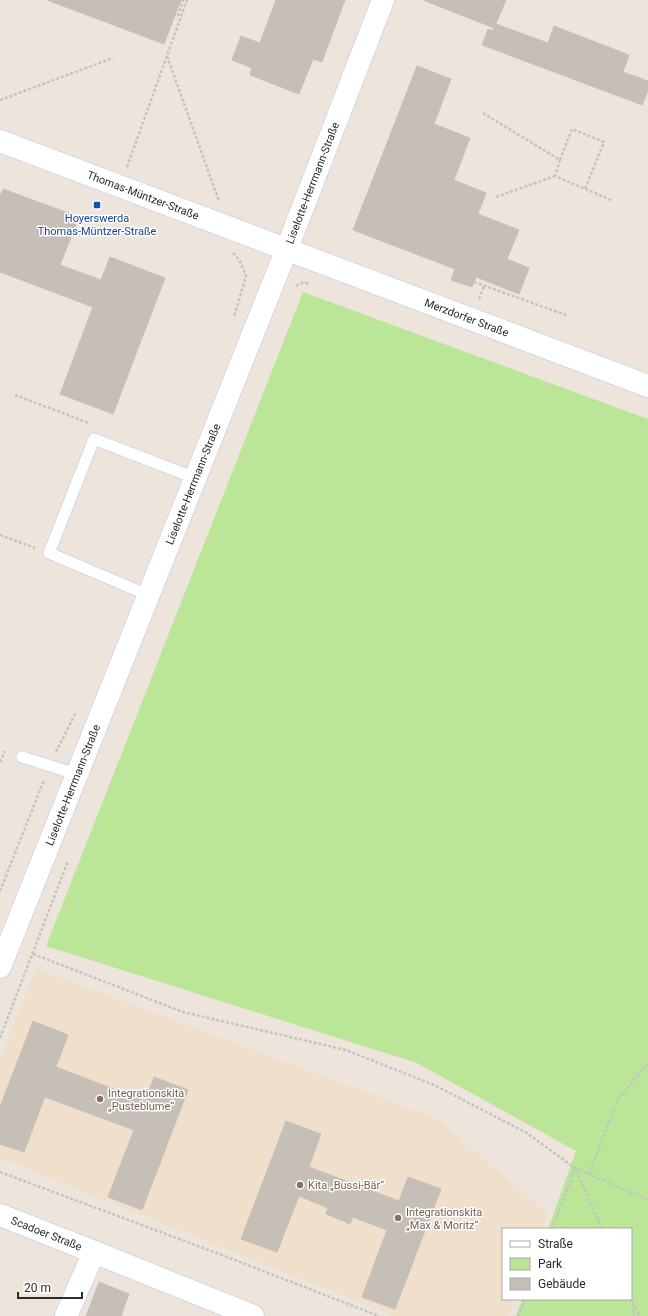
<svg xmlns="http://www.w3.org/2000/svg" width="648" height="1316" viewBox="0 0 648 1316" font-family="Roboto,sans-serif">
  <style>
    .education { fill: #efdfcb }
    .green { fill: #bbe697 }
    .building { fill: #c6bfb8; stroke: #c9c0b6 }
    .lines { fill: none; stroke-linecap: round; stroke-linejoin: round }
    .lane-casing { stroke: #d2d7e4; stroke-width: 13 }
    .street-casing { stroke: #d2d7e4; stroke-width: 24 }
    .secondary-casing { stroke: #d2d7e4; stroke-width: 24 }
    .path { stroke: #c4c4c4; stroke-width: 2.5; stroke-dasharray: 3 2; stroke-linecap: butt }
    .lane { stroke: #fff; stroke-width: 11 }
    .street { stroke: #fff; stroke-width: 22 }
    .secondary { stroke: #fff; stroke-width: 22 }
    .transit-dot { fill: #1a4fb4; stroke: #fff; stroke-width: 1.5 }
    .education-dot { fill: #8d6e63; stroke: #fff; stroke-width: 1.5 }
    .labels { text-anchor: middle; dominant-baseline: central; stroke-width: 3; stroke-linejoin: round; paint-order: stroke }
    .street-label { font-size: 11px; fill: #2b2b2b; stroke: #fff }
    .transit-label { font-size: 11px; fill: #164399; stroke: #fff }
    .education-label { font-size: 11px; fill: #785e54; stroke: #fff; text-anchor: start }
  </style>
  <rect width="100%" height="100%" fill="#ede4dc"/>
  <path class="education" d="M36,969L436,1118L548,1214L542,1229H503V1299H515L509,1316H394L0,1158V1059Z"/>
  <path class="green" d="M303,292L648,419V1316H516L522,1299H631V1229H548L576,1151L417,1063L46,946Z"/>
  <g class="building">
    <path d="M47,0H181L164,44Z"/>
    <path d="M276,0H345L322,62L313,59L299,94L250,75L252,68L232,60L241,36L260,43Z"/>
    <path d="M423,0H506L494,28Z"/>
    <path d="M496,24L548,43L554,26L629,55L623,72L648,81V91L642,105L482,45L488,29L493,31Z"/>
    <path d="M417,66L451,79L434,124L470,138L454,180L486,193L478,214L519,230L507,259L529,268L519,294L476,277L472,287L451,280L455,269L353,230Z"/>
    <path d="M3,189L79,217L60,265L101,280L110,257L165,278L113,414L60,394L93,307L0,272V196Z"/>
    <path d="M33,1021L68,1035L24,1152L0,1144V1107Z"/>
    <path d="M56,1067L145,1101L154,1077L188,1090L142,1210L108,1197L134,1130L45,1097Z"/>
    <path d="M286,1121L321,1134L309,1167L399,1201L408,1177L441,1189L395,1309L362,1297L387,1230L353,1217L350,1224L326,1214L328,1208L299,1196L277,1252L241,1239Z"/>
    <path d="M99,1282L129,1294L121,1316H86Z"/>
  </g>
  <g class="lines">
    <g class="lane-casing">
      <g id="lane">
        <path d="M148,595L49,553L94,439L195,478"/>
        <path d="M22,757L76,774"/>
      </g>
    </g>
    <g class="street-casing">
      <g id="street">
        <path id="s1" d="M286,251L383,0"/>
        <path id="s2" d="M0,1215L94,1252L66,1316"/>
        <path d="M94,1252L253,1316"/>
      </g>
    </g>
    <g class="secondary-casing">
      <g id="secondary">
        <path id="s3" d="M0,141L648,386"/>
        <path id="s4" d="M0,967L286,251"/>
      </g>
    </g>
    <g class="path">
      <path d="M178,16L183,0"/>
      <path d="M167,56L219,201"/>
      <path d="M0,100L113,58"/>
      <path d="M483,113L560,160L555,176L611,200"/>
      <path d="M560,160L572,129L604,142L585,189"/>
      <path d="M127,167L187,0"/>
      <path d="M496,197L555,176"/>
      <path d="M233,253L240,261L246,276L234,317"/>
      <path d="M474,282L566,315"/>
      <path d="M296,286L302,283H310"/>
      <path d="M479,299L484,286"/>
      <path d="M15,395L89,423"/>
      <path d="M0,535L35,548"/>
      <path d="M56,752L76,712"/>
      <path d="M0,762L5,751"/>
      <path d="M0,891L44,780"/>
      <path d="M33,954L183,1012L346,1050L434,1085L527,1133L575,1168L602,1229"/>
      <path d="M0,1038L68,861"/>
      <path d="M0,1172L222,1255L379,1316"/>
      <path d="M589,1174L618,1099L648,1064"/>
      <path d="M552,1229L575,1168L648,1200"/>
      <path d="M630,1299L640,1316"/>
      <path d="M633,1305L634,1316"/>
      <path d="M518,1316L525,1299"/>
    </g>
    <use href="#lane" class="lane"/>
    <use href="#street" class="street"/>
    <use href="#secondary" class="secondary"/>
  </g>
  <rect class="transit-dot" x="93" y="201" width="8" height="8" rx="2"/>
  <g class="education-dot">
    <circle cx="100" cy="1099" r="4"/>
    <circle cx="300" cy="1185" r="4"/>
    <circle cx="398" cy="1218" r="4"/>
  </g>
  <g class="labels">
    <g class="street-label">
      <text stroke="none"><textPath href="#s1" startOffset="73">Liselotte-Herrmann-Straße</textPath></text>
      <text stroke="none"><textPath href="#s3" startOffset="153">Thomas-Müntzer-Straße</textPath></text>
      <text stroke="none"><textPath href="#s3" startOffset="499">Merzdorfer Straße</textPath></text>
      <text stroke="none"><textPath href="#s4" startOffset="520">Liselotte-Herrmann-Straße</textPath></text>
      <text stroke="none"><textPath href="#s4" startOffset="196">Liselotte-Herrmann-Straße</textPath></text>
      <text stroke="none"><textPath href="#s2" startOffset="50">Scadoer Straße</textPath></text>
    </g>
    <g class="transit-label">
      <text x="97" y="218">Hoyerswerda<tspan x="97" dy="13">Thomas-Müntzer-Straße</tspan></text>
    </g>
    <g class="education-label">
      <text x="108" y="1093">Integrationskita<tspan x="108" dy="13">„Pusteblume“</tspan></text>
      <text x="308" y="1185">Kita „Bussi-Bär“</text>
      <text x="406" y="1212">Integrationskita<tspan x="406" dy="13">„Max &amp; Moritz“</tspan></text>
    </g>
  </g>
  <rect x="502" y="1228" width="130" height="72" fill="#ffffff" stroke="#aaaaaa"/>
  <rect x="510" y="1241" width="20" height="6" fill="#ffffff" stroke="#aaaaaa"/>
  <text x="538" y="1248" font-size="12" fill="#2b2b2b">Straße</text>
  <rect x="510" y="1258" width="20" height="12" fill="#bbe697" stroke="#aaaaaa"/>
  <text x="538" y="1268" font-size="12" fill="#2b2b2b">Park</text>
  <rect x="510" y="1278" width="20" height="12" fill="#c6bfb8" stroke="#aaaaaa"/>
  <text x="538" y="1288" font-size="12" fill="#2b2b2b">Gebäude</text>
  <path d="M18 1292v6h64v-6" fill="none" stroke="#2b2b2b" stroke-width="2"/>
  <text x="24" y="1292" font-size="12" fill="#2b2b2b" stroke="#ffffff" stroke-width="3" paint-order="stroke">20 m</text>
</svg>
